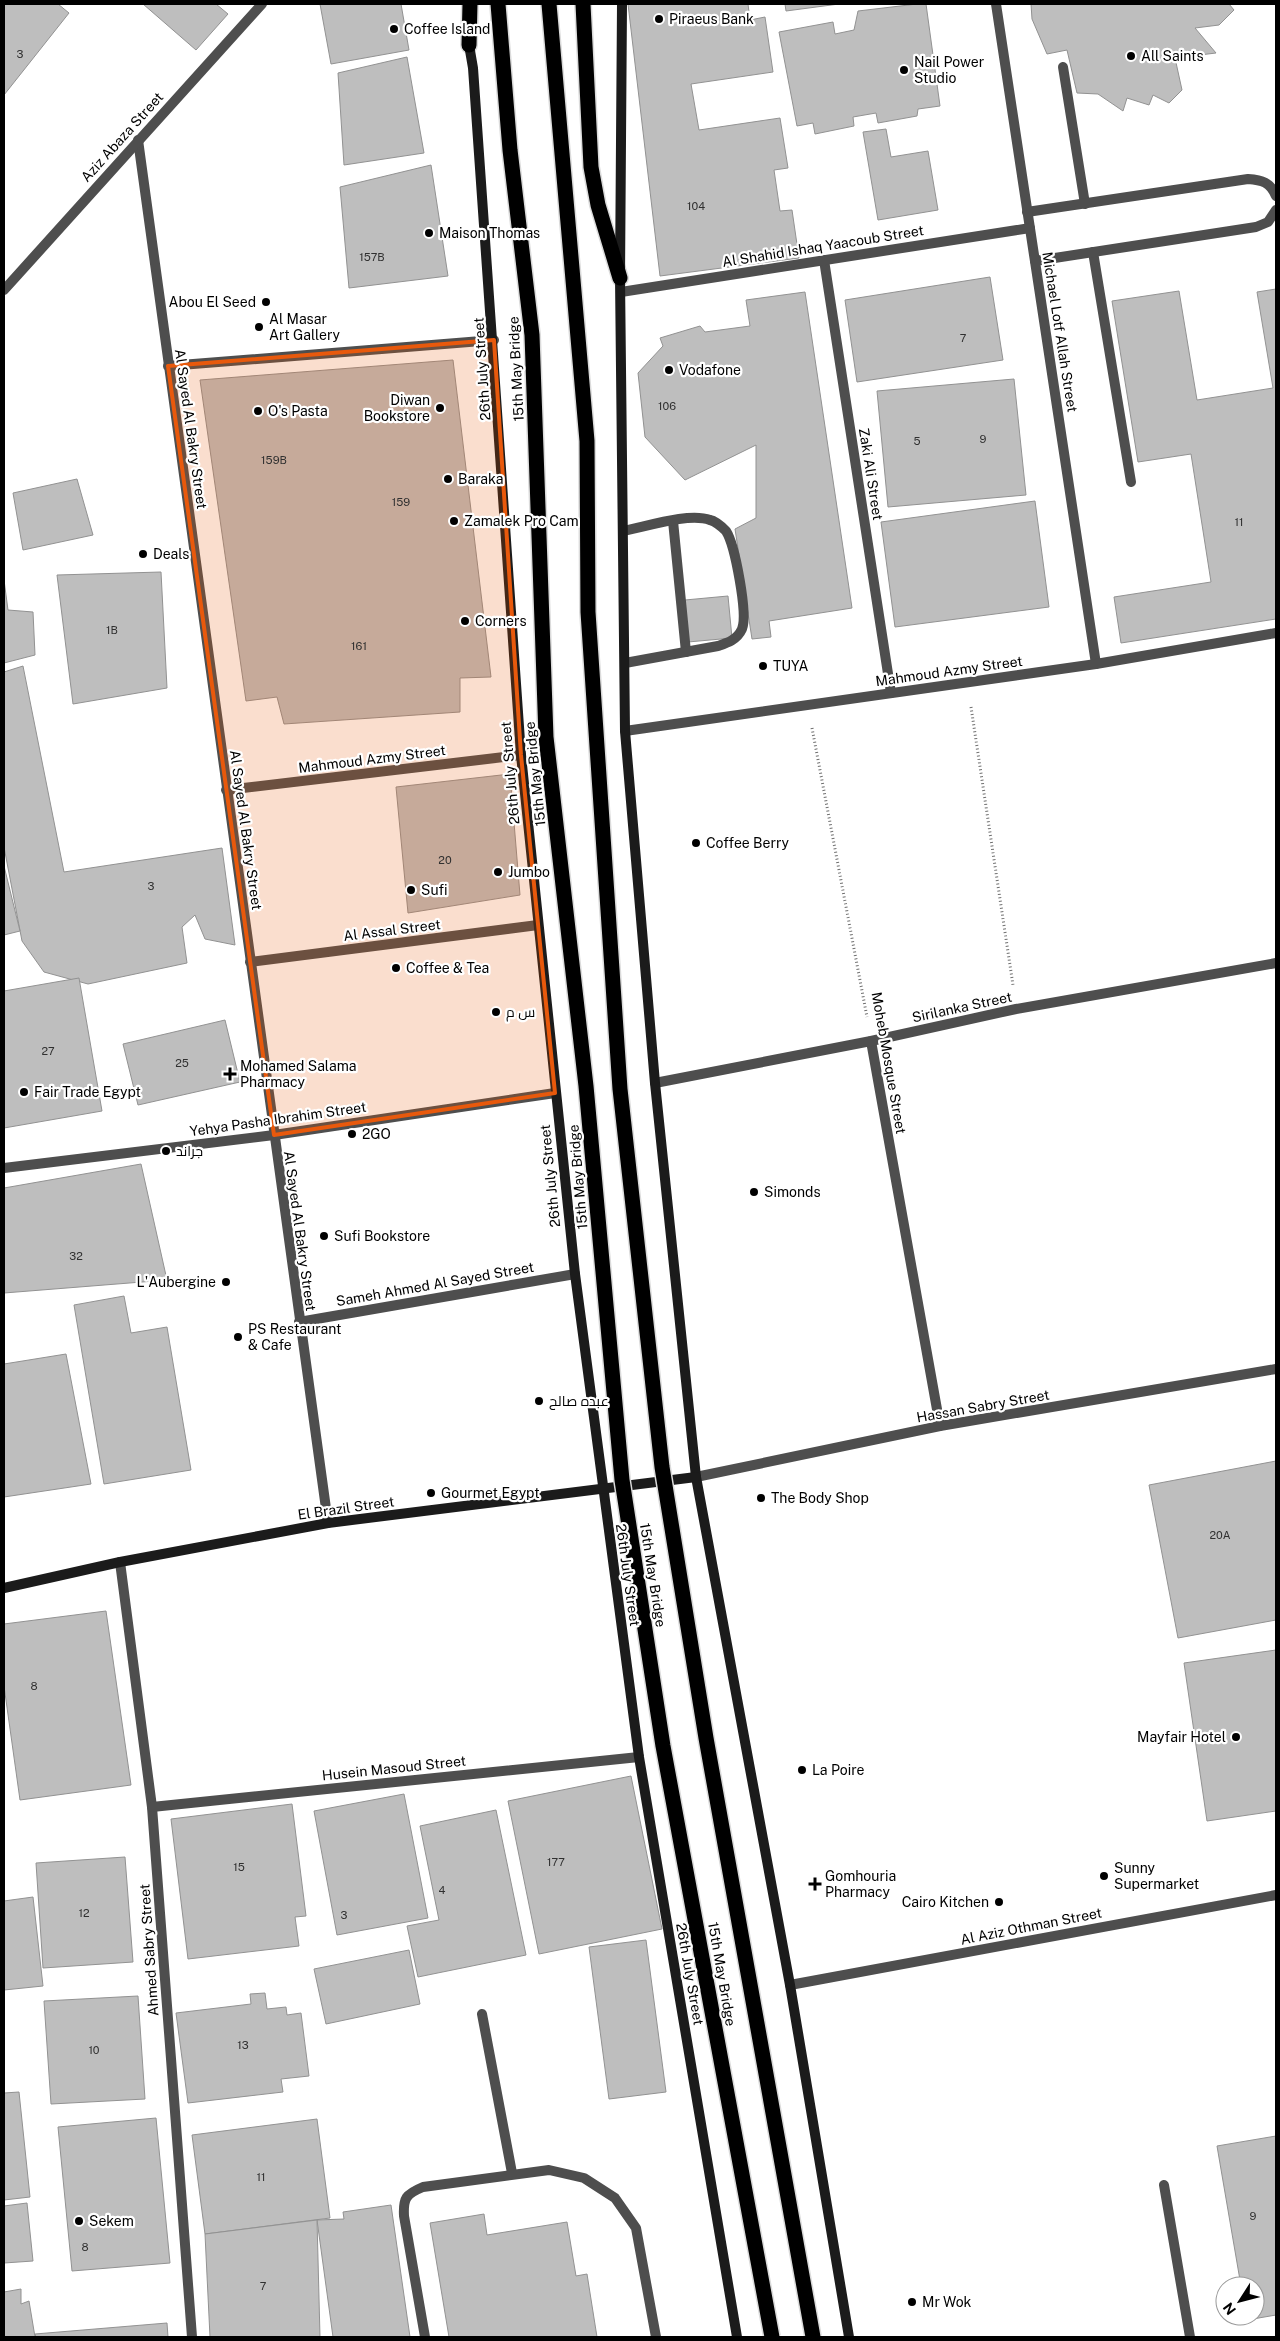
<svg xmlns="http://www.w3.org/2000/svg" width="1280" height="2341" viewBox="0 0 1280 2341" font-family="'Public Sans',Cairo,sans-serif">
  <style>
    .building { fill: #bebebe; stroke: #929292 }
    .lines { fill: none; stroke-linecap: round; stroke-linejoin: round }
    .highway-casing { stroke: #dbdbdb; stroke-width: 18 }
    .path { stroke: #707070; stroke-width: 3; stroke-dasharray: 1 2.5; stroke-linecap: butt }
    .lane { stroke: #4e4e4e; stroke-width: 10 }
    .street { stroke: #4e4e4e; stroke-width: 10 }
    .secondary { stroke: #1b1b1b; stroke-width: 10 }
    .highway { stroke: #000; stroke-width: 15 }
    .highway-bridge-casing { stroke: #dbdbdb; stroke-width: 18; stroke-linecap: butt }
    .highway-bridge { stroke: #000; stroke-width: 15 }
    .marked { fill: #e8590c; fill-opacity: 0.2; stroke: #e8590c; stroke-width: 4; stroke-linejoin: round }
    .poi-dot { fill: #000; stroke: #fff; stroke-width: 2 }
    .labels { text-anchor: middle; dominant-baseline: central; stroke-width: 4.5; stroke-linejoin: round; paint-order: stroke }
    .number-label { font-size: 11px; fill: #303030 }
    .poi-label { font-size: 14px; fill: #000; stroke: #fff; text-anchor: start }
    .street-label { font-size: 14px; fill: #000; stroke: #fff }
  </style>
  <rect width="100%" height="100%" fill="#fff"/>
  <g class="building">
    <path d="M4,4H58L69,13L4,95Z"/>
    <path d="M143,4H216L228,14L196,50Z"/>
    <path d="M320,4H401L409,50L331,64Z"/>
    <path d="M628,4H748L750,20L765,17L773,72L691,84L699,130L780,118L788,168L774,170L780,211L792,210L799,258L660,276Z"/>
    <path d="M785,4H839L786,11Z"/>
    <path d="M917,4H926L940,106L918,109L917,116L878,123L876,113L853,117L854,126L815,134L813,123L797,126L779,32L833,22L835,34L854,30L858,11Z"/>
    <path d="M1031,4H1229L1234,10L1219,25L1195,28L1216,53L1175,58L1182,90L1169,103L1153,95L1149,105L1127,98L1123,111L1098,94L1077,93L1067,50L1047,54L1032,19Z"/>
    <path d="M407,57L424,153L344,165L338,73Z"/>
    <path d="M886,129L891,157L928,151L938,210L878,220L863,132Z"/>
    <path d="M431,165L448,276L349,288L340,187Z"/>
    <path d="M990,277L1003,360L857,382L845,300Z"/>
    <path d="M1276,289V619L1121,643L1114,597L1211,582L1191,454L1138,462L1112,301L1179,291L1197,400L1273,388L1257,292Z"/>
    <path d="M805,292L852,608L769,621L771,637L752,639L735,529L756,518V445L685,480L645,437L638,373L663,346L660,338L700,326L705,332L750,326L746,300Z"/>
    <path d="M453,360L491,677L460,678V712L284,724L277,697L246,701L200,380Z"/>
    <path d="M1014,379L1026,495L888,507L877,391Z"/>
    <path d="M77,479L93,535L23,550L13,493Z"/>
    <path d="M1035,501L1049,607L895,627L881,522Z"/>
    <path d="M161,572L167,688L73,704L57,575Z"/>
    <path d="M4,580L8,610L33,612L35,655L4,663Z"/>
    <path d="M728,596L732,638L688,642L685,600Z"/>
    <path d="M23,666L64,872L222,848L235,945L205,939L195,915L182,927L187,963L88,984L44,972L22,941L4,847V672Z"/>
    <path d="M510,774L520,895L408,913L396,787Z"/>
    <path d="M4,866L20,931L4,935Z"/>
    <path d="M79,978L102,1111L4,1128V991Z"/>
    <path d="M225,1020L240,1082L138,1105L123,1044Z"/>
    <path d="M141,1164L167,1280L4,1293V1188Z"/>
    <path d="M124,1296L131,1333L167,1327L191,1470L104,1484L74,1305Z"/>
    <path d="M66,1354L91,1484L4,1497V1364Z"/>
    <path d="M1276,1461V1620L1178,1638L1149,1485Z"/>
    <path d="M106,1611L131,1785L20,1800L4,1686V1624Z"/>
    <path d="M1276,1650V1811L1207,1821L1184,1663Z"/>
    <path d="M631,1776L662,1929L539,1954L508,1801Z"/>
    <path d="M404,1794L428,1918L337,1935L314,1811Z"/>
    <path d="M292,1804L306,1916L295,1917L299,1946L188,1959L171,1819Z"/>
    <path d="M496,1810L526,1955L418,1977L407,1926L439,1920L420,1826Z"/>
    <path d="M125,1857L133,1962L43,1968L36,1863Z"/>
    <path d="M33,1897L43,1986L4,1990V1901Z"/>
    <path d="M646,1940L666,2092L609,2099L589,1947Z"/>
    <path d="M409,1950L420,2004L326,2024L314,1969Z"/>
    <path d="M265,1993L267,2009L286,2007L287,2015L301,2013L309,2076L281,2079L283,2092L188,2103L176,2013L251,2004L250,1994Z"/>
    <path d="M138,1996L145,2099L51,2104L44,2001Z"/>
    <path d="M19,2092L30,2197L4,2200V2093Z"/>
    <path d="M156,2118L170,2263L72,2271L58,2127Z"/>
    <path d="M317,2119L330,2218L205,2234L192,2135Z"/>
    <path d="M1276,2136V2315L1247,2320V2316H1255V2286H1241L1217,2146Z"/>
    <path d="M27,2203L33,2261L4,2263V2206Z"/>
    <path d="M391,2205L410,2337H333L317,2220L344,2219L343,2212Z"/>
    <path d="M484,2214L487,2235L567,2222L576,2276L587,2274L597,2337H449L430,2223Z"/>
    <path d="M317,2220L320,2337H210L205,2234Z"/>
    <path d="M21,2289V2304L29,2301L35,2337H4V2292Z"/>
    <path d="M167,2323L168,2337H36L35,2334Z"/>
  </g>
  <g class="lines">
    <g class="highway-casing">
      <g id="highway">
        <path d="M583,4L591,167L598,205L620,278"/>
        <path d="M469,45L470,4"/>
      </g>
    </g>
    <g class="path">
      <path d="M971,707L1013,985"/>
      <path d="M812,728L867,1017"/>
    </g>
    <g class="lane">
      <path d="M1063,67L1085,204"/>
      <path d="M1027,212L1248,179C1262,180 1270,182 1276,196"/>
      <path d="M1093,252L1131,482"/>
      <path d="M1035,261L1256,227L1268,222L1276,210"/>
      <path d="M673,521L686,652"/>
      <path d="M623,531C645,527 689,512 710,520C715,521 723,528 726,531C735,545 748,614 742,629C737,640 727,643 718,646L625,663"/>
      <path d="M482,2014L512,2173"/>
      <path d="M1164,2185L1190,2337"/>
      <path d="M425,2337L404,2216C403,2198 406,2194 423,2187L549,2170L584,2178L615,2198L636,2228L656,2337"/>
    </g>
    <g class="street">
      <path d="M996,4L1096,664"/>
      <path d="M138,140L328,1523"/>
      <path d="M824,260L891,693"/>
      <path d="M4,290L262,4"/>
      <path d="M621,292L1030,228"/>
      <path d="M168,366L494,340"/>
      <path d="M625,731L1096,664L1276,633"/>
      <path d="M226,790L521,755"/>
      <path d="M250,962L538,925"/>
      <path d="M871,1041L940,1426"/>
      <path d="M655,1083L871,1041L1016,1009L1276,963"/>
      <path d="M4,1168L274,1135L555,1093"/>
      <path d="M299,1322L575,1274"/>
      <path d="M696,1477L940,1426L1276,1369"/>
      <path d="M120,1562L152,1807L192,2337"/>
      <path d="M152,1807L639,1757"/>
      <path d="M790,1985L1276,1895"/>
    </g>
    <g class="secondary">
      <path d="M622,4L620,278L625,731L655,1083L696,1477L790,1985L849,2337"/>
      <path d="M468,39L473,68L521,755L575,1274L639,1757L737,2337"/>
      <path d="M4,1588L120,1562L328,1523L696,1477"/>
    </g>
    <use href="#highway" class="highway"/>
    <g class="highway-bridge-casing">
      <g id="highway-bridge">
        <path d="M498,4L510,150L532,335L546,737L586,1086L622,1480L663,1746L772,2337"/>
        <path d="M549,4L587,441L588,612L620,1089L662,1467L706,1738L813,2337"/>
      </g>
    </g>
    <use href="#highway-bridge" class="highway-bridge"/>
  </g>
  <path class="marked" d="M494,340L521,755L555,1093L274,1135L168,366Z"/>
  <g class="poi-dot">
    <circle cx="659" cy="19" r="5"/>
    <circle cx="394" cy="29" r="5"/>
    <circle cx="1131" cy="56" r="5"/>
    <circle cx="904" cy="70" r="5"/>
    <circle cx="429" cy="233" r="5"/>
    <circle cx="266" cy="302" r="5"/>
    <circle cx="259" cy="327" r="5"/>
    <circle cx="669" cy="370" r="5"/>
    <circle cx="440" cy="408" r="5"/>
    <circle cx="258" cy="411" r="5"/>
    <circle cx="448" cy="479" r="5"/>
    <circle cx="454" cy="521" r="5"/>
    <circle cx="143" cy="554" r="5"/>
    <circle cx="465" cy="621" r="5"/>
    <circle cx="763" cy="666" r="5"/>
    <circle cx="696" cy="843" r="5"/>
    <circle cx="498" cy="872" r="5"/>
    <circle cx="411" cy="890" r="5"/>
    <circle cx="396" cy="968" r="5"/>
    <circle cx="496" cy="1012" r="5"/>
    <path d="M227.5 1066.5h5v5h5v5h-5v5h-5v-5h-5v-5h5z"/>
    <circle cx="24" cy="1092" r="5"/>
    <circle cx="352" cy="1134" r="5"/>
    <circle cx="166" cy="1151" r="5"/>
    <circle cx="754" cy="1192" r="5"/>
    <circle cx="324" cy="1236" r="5"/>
    <circle cx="226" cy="1282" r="5"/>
    <circle cx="238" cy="1337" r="5"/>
    <circle cx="539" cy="1401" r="5"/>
    <circle cx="431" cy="1493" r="5"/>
    <circle cx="761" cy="1498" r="5"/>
    <circle cx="1236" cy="1737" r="5"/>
    <circle cx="802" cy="1770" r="5"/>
    <circle cx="1104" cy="1876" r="5"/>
    <path d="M812.5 1876.5h5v5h5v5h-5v5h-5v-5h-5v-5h5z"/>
    <circle cx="999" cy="1902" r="5"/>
    <circle cx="79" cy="2221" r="5"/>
    <circle cx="912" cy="2302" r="5"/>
  </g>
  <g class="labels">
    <g class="number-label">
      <text x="20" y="54">3</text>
      <text x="696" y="206">104</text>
      <text x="372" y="257">157B</text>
      <text x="963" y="338">7</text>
      <text x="667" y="406">106</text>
      <text x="983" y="439">9</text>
      <text x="917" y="441">5</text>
      <text x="274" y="460">159B</text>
      <text x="401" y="502">159</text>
      <text x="1239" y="522">11</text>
      <text x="112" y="630">1B</text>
      <text x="359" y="646">161</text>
      <text x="445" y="860">20</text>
      <text x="151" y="886">3</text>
      <text x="48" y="1051">27</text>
      <text x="182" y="1063">25</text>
      <text x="76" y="1256">32</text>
      <text x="1220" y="1535">20A</text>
      <text x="34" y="1686">8</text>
      <text x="556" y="1862">177</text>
      <text x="239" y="1867">15</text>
      <text x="442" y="1890">4</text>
      <text x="84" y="1913">12</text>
      <text x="344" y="1915">3</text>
      <text x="243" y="2045">13</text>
      <text x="94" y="2050">10</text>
      <text x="261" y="2177">11</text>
      <text x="1253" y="2216">9</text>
      <text x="85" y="2247">8</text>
      <text x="263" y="2286">7</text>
    </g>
    <g class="poi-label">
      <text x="669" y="19">Piraeus Bank</text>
      <text x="404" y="29">Coffee Island</text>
      <text x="1141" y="56">All Saints</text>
      <text x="914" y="62">Nail Power<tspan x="914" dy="16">Studio</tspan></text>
      <text x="439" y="233">Maison Thomas</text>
      <text x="256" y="302" text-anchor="end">Abou El Seed</text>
      <text x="269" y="319">Al Masar<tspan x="269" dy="16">Art Gallery</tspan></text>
      <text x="679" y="370">Vodafone</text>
      <text x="430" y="400" text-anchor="end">Diwan<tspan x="430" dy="16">Bookstore</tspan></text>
      <text x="268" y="411">O's Pasta</text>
      <text x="458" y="479">Baraka</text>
      <text x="464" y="521">Zamalek Pro Cam</text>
      <text x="153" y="554">Deals</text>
      <text x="475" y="621">Corners</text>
      <text x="773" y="666">TUYA</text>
      <text x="706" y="843">Coffee Berry</text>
      <text x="508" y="872">Jumbo</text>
      <text x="421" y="890">Sufi</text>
      <text x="406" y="968">Coffee &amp; Tea</text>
      <text x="506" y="1012">س م</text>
      <text x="240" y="1066">Mohamed Salama<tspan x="240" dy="16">Pharmacy</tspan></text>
      <text x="34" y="1092">Fair Trade Egypt</text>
      <text x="362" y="1134">2GO</text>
      <text x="176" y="1151">جراند</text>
      <text x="764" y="1192">Simonds</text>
      <text x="334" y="1236">Sufi Bookstore</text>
      <text x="216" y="1282" text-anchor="end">L'Aubergine</text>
      <text x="248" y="1329">PS Restaurant<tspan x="248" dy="16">&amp; Cafe</tspan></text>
      <text x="549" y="1401">عبده صالح</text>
      <text x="441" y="1493">Gourmet Egypt</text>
      <text x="771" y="1498">The Body Shop</text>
      <text x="1226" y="1737" text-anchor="end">Mayfair Hotel</text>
      <text x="812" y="1770">La Poire</text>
      <text x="1114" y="1868">Sunny<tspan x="1114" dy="16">Supermarket</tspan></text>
      <text x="825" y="1876">Gomhouria<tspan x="825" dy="16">Pharmacy</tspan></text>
      <text x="989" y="1902" text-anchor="end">Cairo Kitchen</text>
      <text x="89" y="2221">Sekem</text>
      <text x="922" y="2302">Mr Wok</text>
    </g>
    <g class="street-label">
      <text transform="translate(122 137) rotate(-48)">Aziz Abaza Street</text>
      <text transform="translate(823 246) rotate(-9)">Al Shahid Ishaq Yaacoub Street</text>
      <text transform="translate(1060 332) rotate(81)">Michael Lotf Allah Street</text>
      <text transform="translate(482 369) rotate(-94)">26th July Street</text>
      <text transform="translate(516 369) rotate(-93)">15th May Bridge</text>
      <text transform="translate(191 429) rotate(82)">Al Sayed Al Bakry Street</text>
      <text transform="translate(871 474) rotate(81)">Zaki Ali Street</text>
      <text transform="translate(949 671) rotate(-8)">Mahmoud Azmy Street</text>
      <text transform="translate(372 759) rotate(-7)">Mahmoud Azmy Street</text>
      <text transform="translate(510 773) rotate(-95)">26th July Street</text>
      <text transform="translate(535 774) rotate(-96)">15th May Bridge</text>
      <text transform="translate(246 830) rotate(82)">Al Sayed Al Bakry Street</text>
      <text transform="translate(392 930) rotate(-7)">Al Assal Street</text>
      <text transform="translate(962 1007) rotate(-12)">Sirilanka Street</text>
      <text transform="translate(889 1063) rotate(80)">Moheb Mosque Street</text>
      <text transform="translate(278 1119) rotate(-8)">Yehya Pasha Ibrahim Street</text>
      <text transform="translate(550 1176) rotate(-96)">26th July Street</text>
      <text transform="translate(578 1177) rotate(-95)">15th May Bridge</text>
      <text transform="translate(300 1231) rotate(82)">Al Sayed Al Bakry Street</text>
      <text transform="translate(435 1284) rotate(-10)">Sameh Ahmed Al Sayed Street</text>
      <text transform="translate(983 1406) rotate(-10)">Hassan Sabry Street</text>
      <text transform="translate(346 1508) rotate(-8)">El Brazil Street</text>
      <text transform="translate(628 1575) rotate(82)">26th July Street</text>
      <text transform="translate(653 1575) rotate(81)">15th May Bridge</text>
      <text transform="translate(394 1768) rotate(-6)">Husein Masoud Street</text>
      <text transform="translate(1031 1926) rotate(-11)">Al Aziz Othman Street</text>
      <text transform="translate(149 1950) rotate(-94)">Ahmed Sabry Street</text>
      <text transform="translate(690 1974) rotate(80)">26th July Street</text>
      <text transform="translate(722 1974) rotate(80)">15th May Bridge</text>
    </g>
  </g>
  <rect width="1280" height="2341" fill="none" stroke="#000000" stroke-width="10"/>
  <g transform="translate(1240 2301) rotate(234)"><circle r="24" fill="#ffffff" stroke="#999999"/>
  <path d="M0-4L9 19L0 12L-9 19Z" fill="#000000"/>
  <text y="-8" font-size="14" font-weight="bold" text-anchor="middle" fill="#000000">N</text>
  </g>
</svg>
